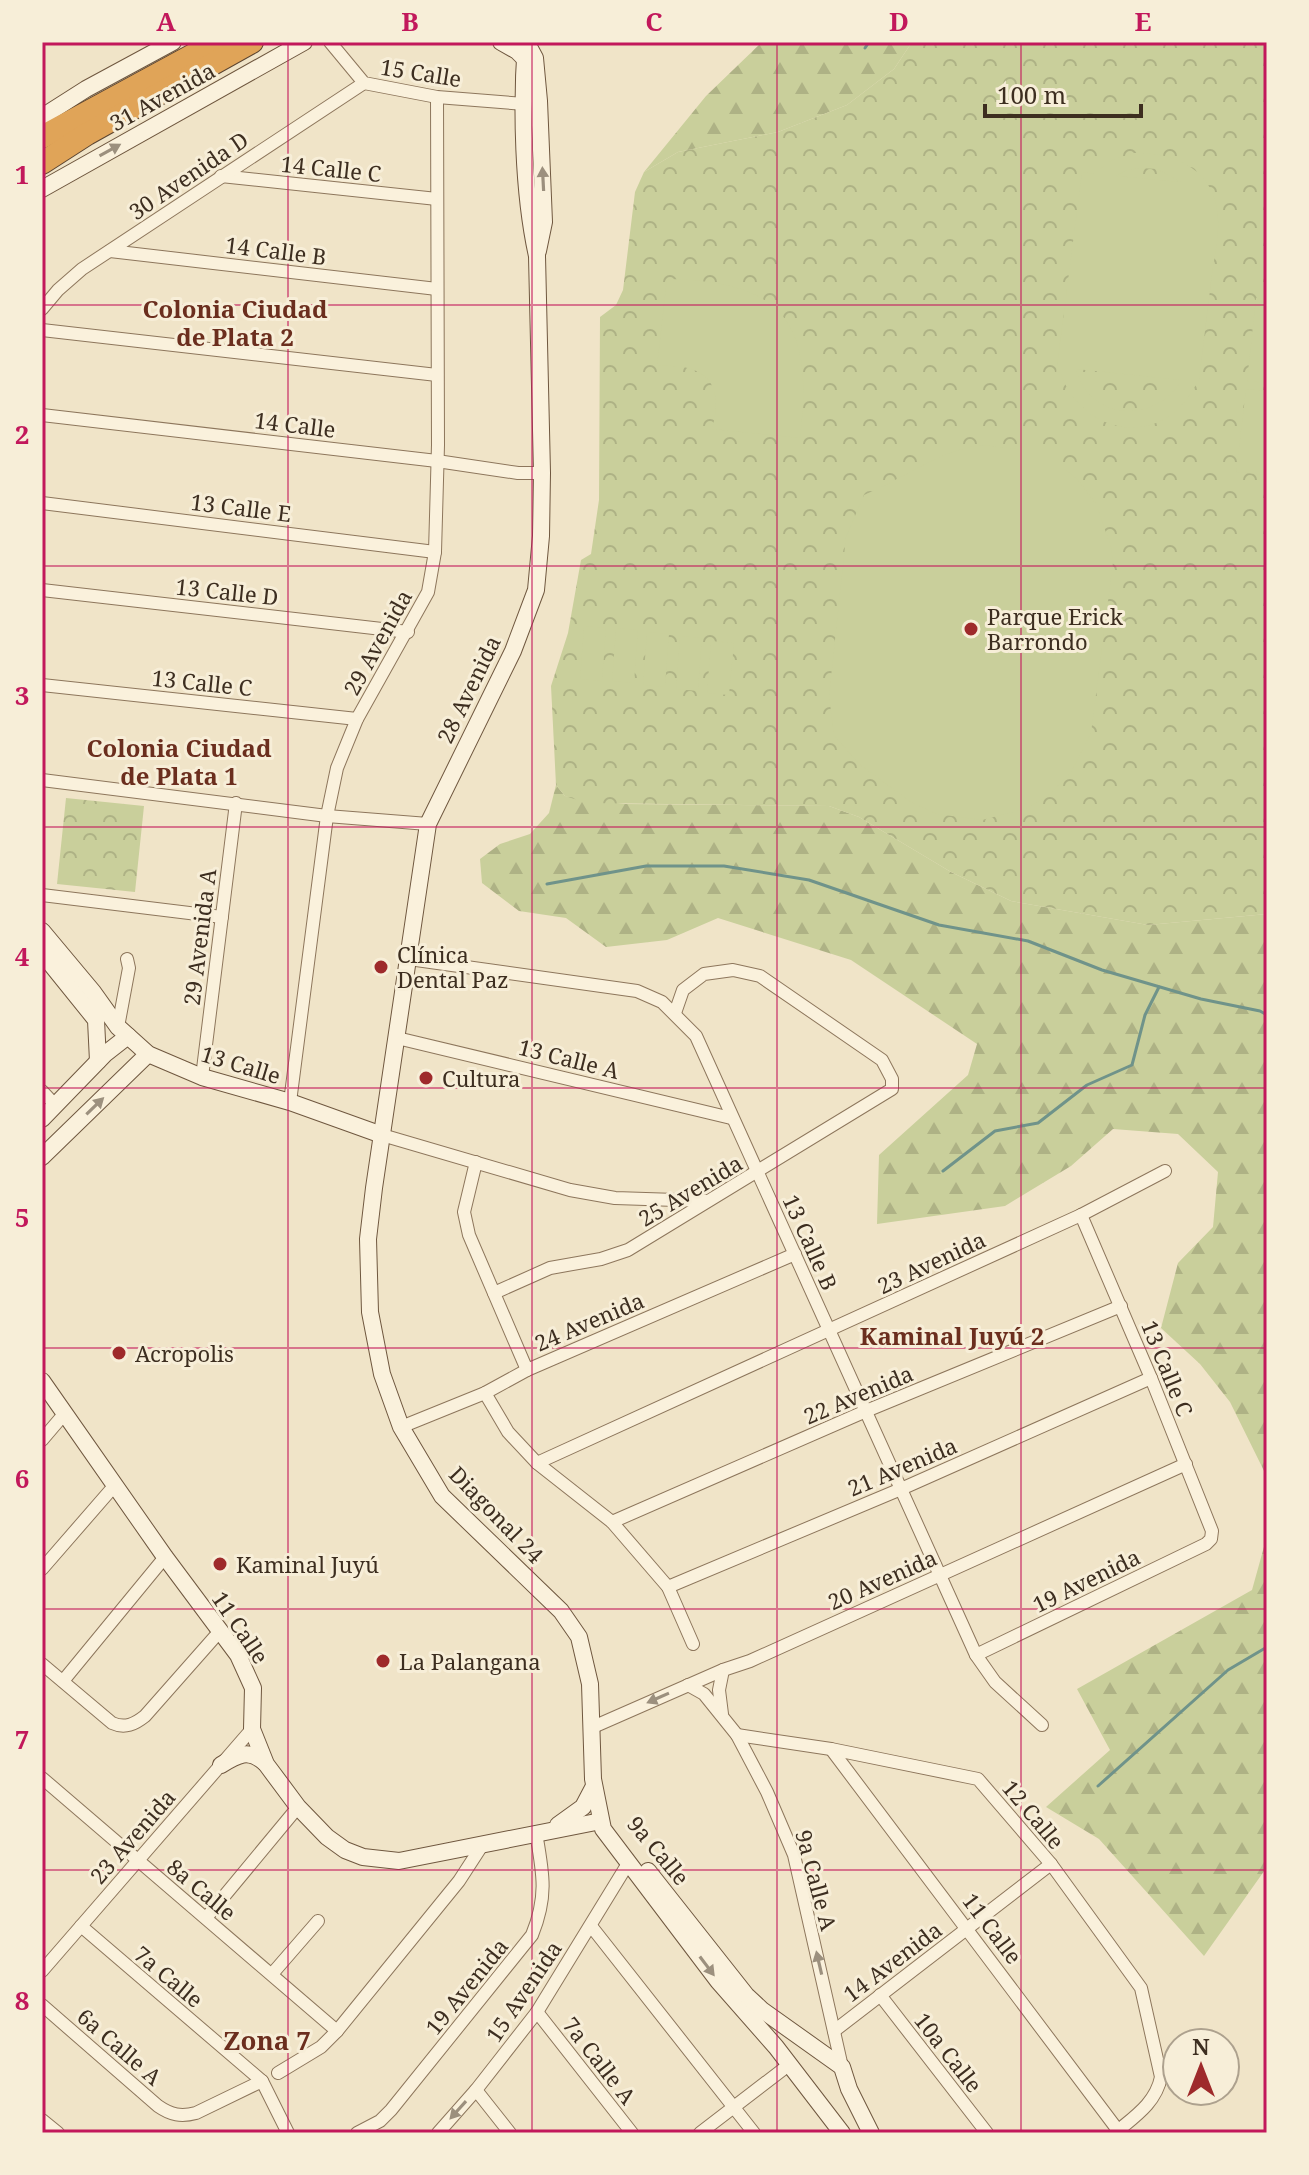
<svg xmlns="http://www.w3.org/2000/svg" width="1309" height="2175" viewBox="0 0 1309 2175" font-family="'Noto Serif',serif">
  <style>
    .forest { fill: url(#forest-firs) }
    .park { fill: url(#park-crowns) }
    .pitch { fill: #c9cf9b; fill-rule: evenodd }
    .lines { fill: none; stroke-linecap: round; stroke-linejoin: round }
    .stream { stroke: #6f938a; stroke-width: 3 }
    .street-casing { stroke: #8d765c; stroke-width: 14 }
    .secondary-casing { stroke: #6f573f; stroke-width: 18 }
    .highway-casing { stroke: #5b4430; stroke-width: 24 }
    .street { stroke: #faf1dc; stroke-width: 12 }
    .secondary { stroke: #faf1dc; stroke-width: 16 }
    .highway { stroke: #e0a458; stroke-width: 22 }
    .oneway { fill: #9c907e }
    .grid { fill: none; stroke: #c2185b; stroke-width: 2; stroke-opacity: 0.55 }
    .poi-dot { fill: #9e2a2b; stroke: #f7eed8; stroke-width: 3 }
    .labels { text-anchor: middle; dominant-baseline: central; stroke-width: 6; stroke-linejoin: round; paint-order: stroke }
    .street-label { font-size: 22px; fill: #3d2e20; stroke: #f7eed8 }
    .poi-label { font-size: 22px; fill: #3d2e20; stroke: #f7eed8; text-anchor: start }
    .neighbourhood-label { font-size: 24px; font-weight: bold; fill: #6b2e1e; stroke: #f7eed8 }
    .quarter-label { font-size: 26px; font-weight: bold; fill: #6b2e1e; stroke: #f7eed8 }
    .neatline { fill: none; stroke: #c2185b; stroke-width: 3 }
    .grid-label { font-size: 26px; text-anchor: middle; font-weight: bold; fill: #c2185b }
  </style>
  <defs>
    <pattern id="forest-firs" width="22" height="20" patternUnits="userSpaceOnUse" patternTransform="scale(2)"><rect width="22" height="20" fill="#c9cf9b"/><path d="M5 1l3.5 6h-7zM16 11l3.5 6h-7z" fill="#aeb285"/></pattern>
    <pattern id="park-crowns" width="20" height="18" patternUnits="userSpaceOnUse" patternTransform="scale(2)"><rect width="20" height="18" fill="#c9cf9b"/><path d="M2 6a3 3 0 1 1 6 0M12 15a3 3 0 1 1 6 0" fill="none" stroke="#aeb285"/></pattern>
  </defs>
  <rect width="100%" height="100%" fill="#f0e4c8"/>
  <g class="forest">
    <path d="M762,42H912L894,69L847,105L778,132L678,152L644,172L706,96Z"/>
    <path d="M556,785L565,796L625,804L829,806L859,817L951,872L1011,901L1148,925L1267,914V1477L1230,1402L1200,1364L1161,1328L1178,1263L1213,1227L1218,1172L1178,1134L1113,1129L1071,1166L1005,1206L877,1224L879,1155L968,1075L977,1044L851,960L718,918L667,940L606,947L566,918L519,911L482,883L480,859L500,844L530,834L549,813Z"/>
    <path d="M1267,1536V1867L1204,1956L1099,1839L1046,1807L1110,1750L1077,1689L1252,1590Z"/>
  </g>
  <g class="park">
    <path d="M912,42H1267V914L1148,925L1011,901L951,872L859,817L829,806L587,803L565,796L556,785L551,686L568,633L581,560L591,554L599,500L600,317L616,305L623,290L635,192L644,172L678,152L778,132L847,105L894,69Z"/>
    <path d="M66,798L144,806L135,892L57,884Z"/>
  </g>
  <g class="pitch">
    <path d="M1134,153C1176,152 1218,171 1218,221C1219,241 1213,262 1211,282C1207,315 1203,347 1199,380C1191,393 1184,405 1172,414C1130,445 1076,419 1061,374H1056L1082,172L1094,174L1112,160ZM1140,168L1157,169L1181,182L1116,176L1127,170ZM1076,369L1181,380V381C1156,424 1089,421 1076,369Z"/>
    <path d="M667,279C786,281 814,325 800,438L712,429C725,382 705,363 657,366Z"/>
    <path d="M1256,298L1267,299V383L1247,381Z"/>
    <path d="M1246,389L1267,391V475L1236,472Z"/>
    <path d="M981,445L1026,450L1066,470L1078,480L1096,504L1111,547L1113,562L1091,733L1071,772L1050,794L1025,809L982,820L937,814L911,802L859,764L834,735L829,696L846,537L864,495C903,479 938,451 981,445Z"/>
    <path d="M584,626L606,628L602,681L580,679Z"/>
    <path d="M616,628L638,630L634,683L612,681Z"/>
    <path d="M647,632L669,634L665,687L643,685Z"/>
    <path d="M680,636L702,638L698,691L676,689Z"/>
    <path d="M711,641L734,643L729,695L707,693Z"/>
  </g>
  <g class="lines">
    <g class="stream">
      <path d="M865,48L869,42"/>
      <path d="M547,884L646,866H724L809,880L939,925L1028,941L1102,970L1201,999L1260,1011L1267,1015"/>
      <path d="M943,1171L995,1131L1038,1123L1087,1085L1132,1065L1145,1015L1159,987"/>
      <path d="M1098,1786L1228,1670L1267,1647"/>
    </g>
    <g class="street-casing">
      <g id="street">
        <path d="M330,42L364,83L437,97L525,104"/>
        <path d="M221,176L437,199"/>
        <path d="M110,251L437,289"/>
        <path d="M42,309L58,290L82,269L364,83"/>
        <path d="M42,330L437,375"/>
        <path d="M42,415L437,461L518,473H542"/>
        <path d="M42,503L435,552"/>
        <path d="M42,590L408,632"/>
        <path d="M42,685L357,719"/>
        <path d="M42,780L327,816L428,824"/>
        <path d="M42,895L222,917"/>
        <path d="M409,959L637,991L662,1002L696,1036L976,1655L995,1682L1042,1725"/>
        <path d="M118,1027L129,968L127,959"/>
        <path d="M397,1038L731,1118"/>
        <path d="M202,1077L236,803"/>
        <path d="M42,1091L56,1106"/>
        <path d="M290,1102L327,816L337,768L357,719L428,592L435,552L438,445L437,97"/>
        <path d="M382,1135L570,1190L615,1198L707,1201"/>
        <path d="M476,1162L464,1212L469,1235L527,1370"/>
        <path d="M494,1293L550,1268L601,1259L628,1250L892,1089V1079L882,1060L760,976L733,970L704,974L683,990L675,1013"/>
        <path d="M485,1393L508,1432L537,1463L612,1522L668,1587L693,1644"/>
        <path d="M401,1427L485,1393L527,1370L795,1254"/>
        <path d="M42,1440L65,1413"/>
        <path d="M537,1463L1081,1215L1165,1171"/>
        <path d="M612,1522L866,1411L1121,1306"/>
        <path d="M42,1569L115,1485"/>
        <path d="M668,1587L901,1489L1151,1378"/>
        <path d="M976,1655L1206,1544L1211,1539L1212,1531L1151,1378L1081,1215"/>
        <path d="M42,1664L112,1723C125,1729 135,1724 145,1716L220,1631"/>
        <path d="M63,1681L165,1557"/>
        <path d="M688,1685L704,1694L737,1735L767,1792L794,1855L842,2067"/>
        <path d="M722,1714L719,1690L723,1670"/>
        <path d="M593,1727L723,1670L750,1661L1186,1464"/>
        <path d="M737,1735L831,1749L978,1779L1051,1864L1141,1988L1161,2077C1156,2103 1134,2117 1115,2133"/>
        <path d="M831,1749L1120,2133"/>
        <path d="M42,1778L337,2031"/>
        <path d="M206,1918L298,1807"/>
        <path d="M81,1926L262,2081L288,2133"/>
        <path d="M591,1926L754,2133"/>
        <path d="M42,1971L252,1729"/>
        <path d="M272,1974L318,1921"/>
        <path d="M880,1995L987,2133"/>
        <path d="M42,2005L158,2106C171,2115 181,2117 196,2113L262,2081"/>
        <path d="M537,2012L632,2133"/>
        <path d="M834,2031L1051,1864"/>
        <path d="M278,2073L321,2047L337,2031L459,1881L483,1844"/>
        <path d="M476,2090L510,2133"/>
        <path d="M42,2120L58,2133"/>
        <path d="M357,2133L380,2121L391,2110L532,1935C548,1896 543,1873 536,1833"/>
        <path d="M438,2133L476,2090L537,2012L629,1862"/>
        <path d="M700,2133L790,2064"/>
      </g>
    </g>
    <g class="secondary-casing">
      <g id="secondary">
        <path d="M501,42L517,51L525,59"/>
        <path d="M526,42C521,107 523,193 537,256L542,473L541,536L536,590L513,651L428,824L374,1188L368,1239L370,1312L382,1374L401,1427L442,1496L561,1611L579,1637L590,1684L593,1779L603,1829L718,1981L776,2047L842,2133"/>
        <path d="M528,45L535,58L539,101L544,222L538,251"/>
        <path d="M42,117L86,89L173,42"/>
        <path d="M42,189L304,42"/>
        <path d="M42,931L93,992L118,1027L148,1054L202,1077L290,1102L382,1135"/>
        <path d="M42,953L96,1020L98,1061"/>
        <path d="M42,1119L105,1054L128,1036"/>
        <path d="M42,1157L148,1054"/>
        <path d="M42,1381L165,1557L238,1655L253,1688L252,1729L266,1764L298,1807L327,1837L345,1850L363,1857L399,1861L601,1821"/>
        <path d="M221,1765C237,1755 249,1748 265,1763"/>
        <path d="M558,1825L583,1807L593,1788"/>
        <path d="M648,1871L746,1995L762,2010L842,2067L849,2089L871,2133"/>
      </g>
    </g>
    <g class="highway-casing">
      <g id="highway">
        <path d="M42,137L217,42"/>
        <path d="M42,163L87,134L252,42"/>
      </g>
    </g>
    <use href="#street" class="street"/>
    <use href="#secondary" class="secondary"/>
    <use href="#highway" class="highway"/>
  </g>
  <defs><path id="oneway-solid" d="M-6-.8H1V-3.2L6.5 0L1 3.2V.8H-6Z" transform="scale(2)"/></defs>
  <g class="oneway">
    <use href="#oneway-solid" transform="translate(110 150) rotate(-29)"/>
    <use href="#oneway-solid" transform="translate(543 179) rotate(-93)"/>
    <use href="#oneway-solid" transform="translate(95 1106) rotate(-44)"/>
    <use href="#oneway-solid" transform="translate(658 1698) rotate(156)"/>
    <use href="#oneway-solid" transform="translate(819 1963) rotate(-103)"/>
    <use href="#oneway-solid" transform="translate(707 1966) rotate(53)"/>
    <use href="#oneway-solid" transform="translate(458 2110) rotate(132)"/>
  </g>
  <path class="grid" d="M288,42V2133M532,42V2133M777,42V2133M1021,42V2133M42,305H1267M42,566H1267M42,827H1267M42,1088H1267M42,1348H1267M42,1609H1267M42,1870H1267"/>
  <g class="poi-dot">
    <circle cx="971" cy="629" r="8"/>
    <circle cx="381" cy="967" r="8"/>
    <circle cx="426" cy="1078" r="8"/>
    <circle cx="119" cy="1353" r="8"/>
    <circle cx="220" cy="1564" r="8"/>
    <circle cx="383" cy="1661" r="8"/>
  </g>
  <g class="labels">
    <g class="street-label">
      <text transform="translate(421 72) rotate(9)">15 Calle</text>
      <text transform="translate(162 96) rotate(-29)">31 Avenida</text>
      <text transform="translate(331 168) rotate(6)">14 Calle C</text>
      <text transform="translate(188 175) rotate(-34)">30 Avenida D</text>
      <text transform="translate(276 250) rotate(7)">14 Calle B</text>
      <text transform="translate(295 424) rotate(7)">14 Calle</text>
      <text transform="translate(241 507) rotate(7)">13 Calle E</text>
      <text transform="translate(227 591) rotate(6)">13 Calle D</text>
      <text transform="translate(377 642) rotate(-61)">29 Avenida</text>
      <text transform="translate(202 682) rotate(6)">13 Calle C</text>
      <text transform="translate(468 689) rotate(-64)">28 Avenida</text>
      <text transform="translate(199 937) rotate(-83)">29 Avenida A</text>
      <text transform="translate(569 1058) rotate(14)">13 Calle A</text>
      <text transform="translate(241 1064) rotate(17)">13 Calle</text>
      <text transform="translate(690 1190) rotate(-31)">25 Avenida</text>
      <text transform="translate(811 1242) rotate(66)">13 Calle B</text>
      <text transform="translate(931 1262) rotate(-25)">23 Avenida</text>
      <text transform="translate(589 1321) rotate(-23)">24 Avenida</text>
      <text transform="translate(1168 1368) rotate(68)">13 Calle C</text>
      <text transform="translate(858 1394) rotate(-23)">22 Avenida</text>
      <text transform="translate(902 1466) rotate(-23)">21 Avenida</text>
      <text transform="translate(497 1514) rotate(46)">Diagonal 24</text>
      <text transform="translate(882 1579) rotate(-24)">20 Avenida</text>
      <text transform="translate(1086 1580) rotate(-26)">19 Avenida</text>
      <text transform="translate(241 1627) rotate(56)">11 Calle</text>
      <text transform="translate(1034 1814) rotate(50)">12 Calle</text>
      <text transform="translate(132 1836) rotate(-49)">23 Avenida</text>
      <text transform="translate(659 1850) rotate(50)">9a Calle</text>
      <text transform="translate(817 1880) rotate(75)">9a Calle A</text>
      <text transform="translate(202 1889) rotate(40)">8a Calle</text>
      <text transform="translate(993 1928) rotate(53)">11 Calle</text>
      <text transform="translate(892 1961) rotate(-37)">14 Avenida</text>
      <text transform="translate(169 1976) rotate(40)">7a Calle</text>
      <text transform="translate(466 1986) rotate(-51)">19 Avenida</text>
      <text transform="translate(523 1991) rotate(-56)">15 Avenida</text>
      <text transform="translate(120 2046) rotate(41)">6a Calle A</text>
      <text transform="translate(949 2052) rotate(52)">10a Calle</text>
      <text transform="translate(600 2060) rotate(52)">7a Calle A</text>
    </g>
    <g class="poi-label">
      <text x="987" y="616">Parque Erick<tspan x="987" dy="25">Barrondo</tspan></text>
      <text x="397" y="954">Clínica<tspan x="397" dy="25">Dental Paz</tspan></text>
      <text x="442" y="1078">Cultura</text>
      <text x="135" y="1353">Acropolis</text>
      <text x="236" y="1564">Kaminal Juyú</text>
      <text x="399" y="1661">La Palangana</text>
    </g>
    <g class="neighbourhood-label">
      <text x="235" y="308">Colonia Ciudad<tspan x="235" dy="28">de Plata 2</tspan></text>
      <text x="179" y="747">Colonia Ciudad<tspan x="179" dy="28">de Plata 1</tspan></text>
      <text x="952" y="1335">Kaminal Juyú 2</text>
    </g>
    <g class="quarter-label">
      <text x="267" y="2040">Zona 7</text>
    </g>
  </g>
  <rect width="1309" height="2175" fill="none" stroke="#f7eed8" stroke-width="88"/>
  <g transform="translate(1201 2067)"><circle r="38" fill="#f7eed8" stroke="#ada18e" stroke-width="2"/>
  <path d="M0-6L14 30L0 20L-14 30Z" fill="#9e2a2b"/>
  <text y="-12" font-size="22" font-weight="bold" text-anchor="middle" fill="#3d2e20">N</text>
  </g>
  <path d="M985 104v12h156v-12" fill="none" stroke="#3d2e20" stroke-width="4"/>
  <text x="997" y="104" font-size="24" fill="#3d2e20" stroke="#f7eed8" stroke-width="6" paint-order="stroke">100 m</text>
  <rect x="44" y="44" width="1221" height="2087" class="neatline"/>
  <g class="grid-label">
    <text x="166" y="31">A</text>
    <text x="410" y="31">B</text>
    <text x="654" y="31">C</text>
    <text x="899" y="31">D</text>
    <text x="1143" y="31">E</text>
    <text x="22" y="184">1</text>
    <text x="22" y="444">2</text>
    <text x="22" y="705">3</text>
    <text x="22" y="966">4</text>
    <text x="22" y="1227">5</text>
    <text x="22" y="1488">6</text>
    <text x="22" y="1749">7</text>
    <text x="22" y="2010">8</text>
  </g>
</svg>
